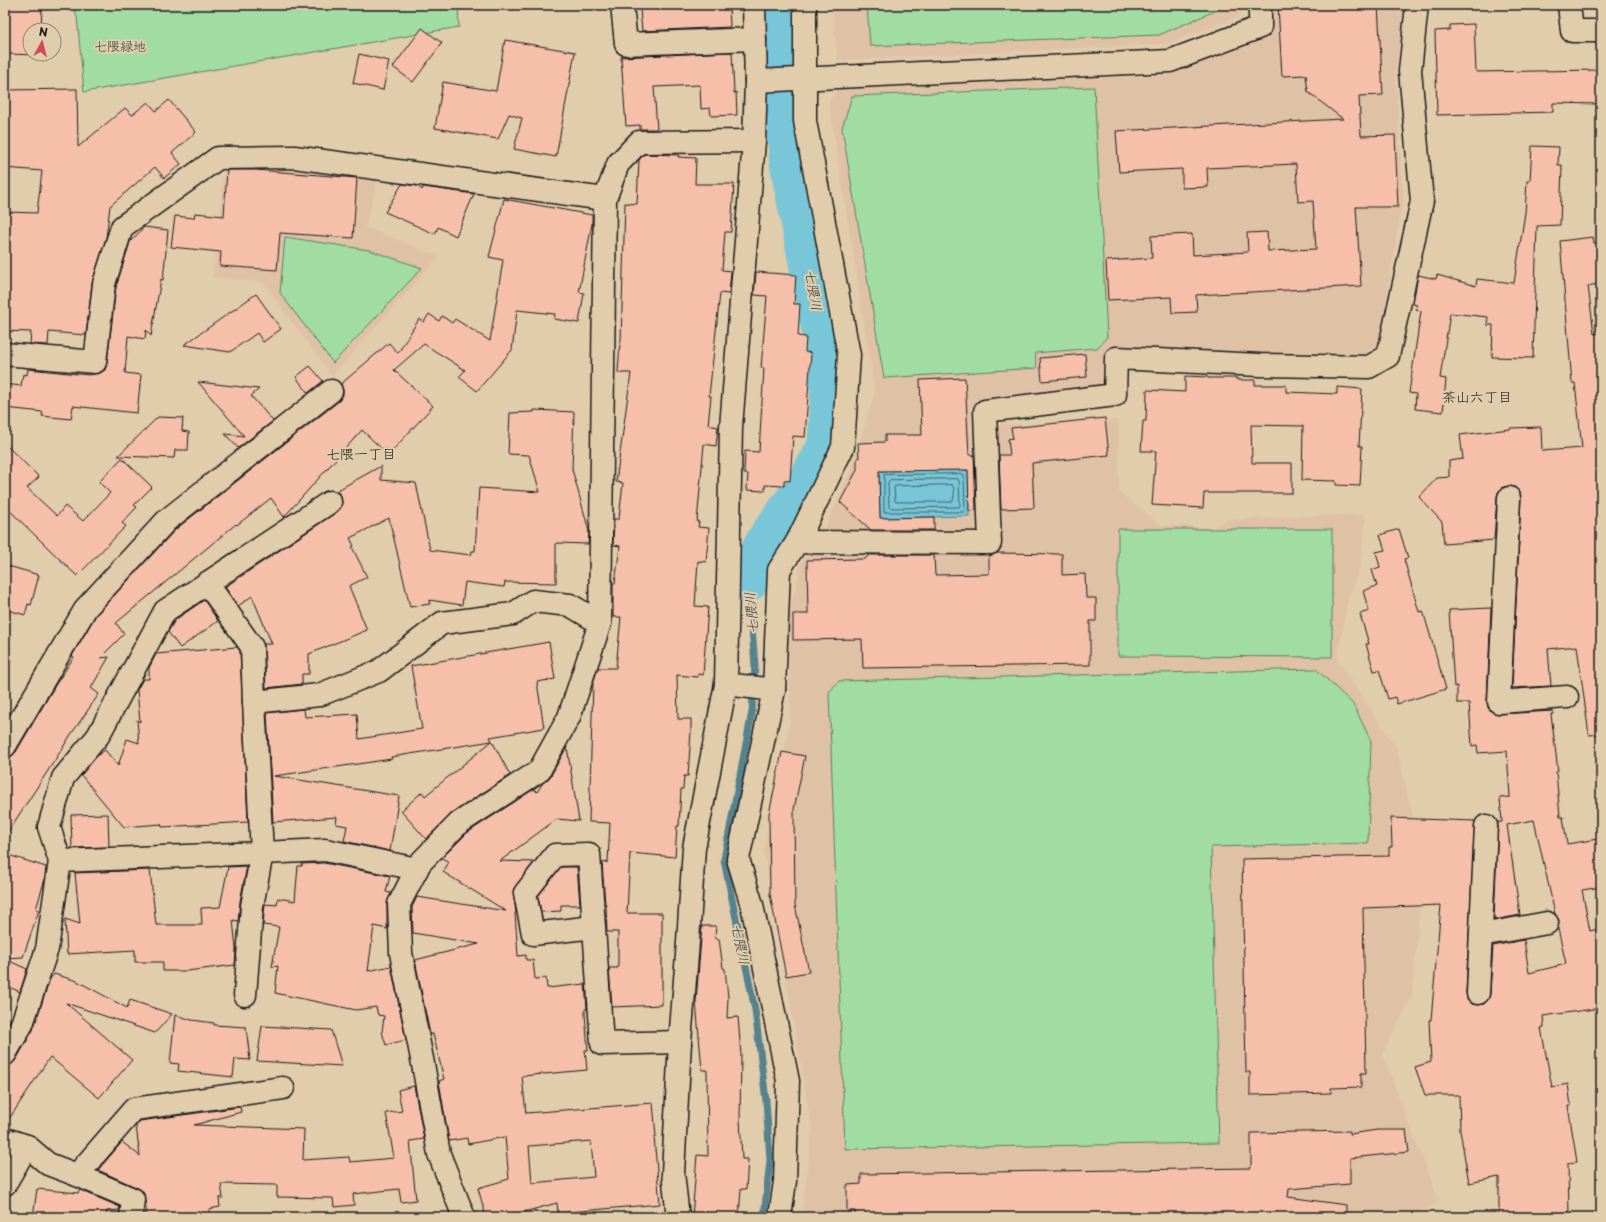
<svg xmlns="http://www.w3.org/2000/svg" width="1606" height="1222" viewBox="0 0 1606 1222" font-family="'Playpen Sans','Klee One',sans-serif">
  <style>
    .built { fill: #dfc1a5 }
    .green { fill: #a1dda3; stroke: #5e7c60 }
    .water { fill: #79c6d8; stroke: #54828d }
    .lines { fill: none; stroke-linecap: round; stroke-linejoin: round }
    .shore { stroke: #416067; stroke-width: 1 }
    .stream { stroke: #54828d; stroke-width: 7 }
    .river { stroke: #79c6d8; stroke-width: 43 }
    .building { fill: #f6bfaa; stroke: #1c1c1c; fill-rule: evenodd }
    .minor-casing { stroke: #1c1c1c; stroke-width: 25 }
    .minor { stroke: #e1ccab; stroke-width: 22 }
    .labels { text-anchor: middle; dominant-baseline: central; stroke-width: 4; stroke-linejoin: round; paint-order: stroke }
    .park-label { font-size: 13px; fill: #374337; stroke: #e1ccab }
    .water-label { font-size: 14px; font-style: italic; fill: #2f3e42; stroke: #e1ccab }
    .neighbourhood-label { font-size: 14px; fill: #1c1c1c; stroke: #e1ccab }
  </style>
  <rect width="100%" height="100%" fill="#e1ccab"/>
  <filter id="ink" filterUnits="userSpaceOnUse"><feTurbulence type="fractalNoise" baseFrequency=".025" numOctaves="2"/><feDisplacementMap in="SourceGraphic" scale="8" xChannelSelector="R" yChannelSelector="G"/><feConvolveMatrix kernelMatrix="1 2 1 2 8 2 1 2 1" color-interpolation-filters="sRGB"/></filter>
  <g filter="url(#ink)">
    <g class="built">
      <path d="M832,5H1243L1238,17L1166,44L838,60Z"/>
      <path d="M1273,5H1406L1395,72L1403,197L1379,344L1362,357H1247L1108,347L1106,383L1098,392L980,403L985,524L978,533H823L852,469L875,392L829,101L838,89L1156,76L1273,30Z"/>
      <path d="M225,164L378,177L365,228L439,256L332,376L263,282L213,277Z"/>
      <path d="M1118,420L1119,492L1160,525L1212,528L1227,520L1366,514L1360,565L1347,603L1337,660L1397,749L1423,865L1412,996L1382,1054L1439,1201L1412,1217H802L812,1127L764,852L791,717L787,620L804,555H1002L996,425Z"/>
    </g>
    <g class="green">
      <path d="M72,5H458L459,27L84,92L77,16Z"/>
      <path d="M867,5H1224V7L1159,35L870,46Z"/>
      <path d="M1094,87L1107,337L1097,348L1035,353L1037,368L884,378L842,128L852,96Z"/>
      <path d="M285,237L369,250L422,268L333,363L280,293Z"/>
      <path d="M1118,529H1332V657L1118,656Z"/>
      <path d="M1316,669L1353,704L1371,741L1368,843L1211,847L1219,1143L845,1149L829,692L839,681Z"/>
    </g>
    <path class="water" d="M968,470L969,516L880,518L879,471Z"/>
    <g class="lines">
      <g class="shore">
        <path d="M963,474L964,476L965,510L964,512H884V475Z"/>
        <path d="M958,479L959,481L960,506L959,507L891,508L889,507L888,482L890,480Z"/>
        <path d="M952,485C955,488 955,498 952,502H897L895,501L894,487L896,486Z"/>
      </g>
      <path class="stream" d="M748,580L755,665L752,712L724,860L755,1010L766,1101L770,1160L764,1217"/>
      <path class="river" d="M748,580L768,540L803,492L829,446L832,389L823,330L791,163L784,90L787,5"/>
    </g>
    <g class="building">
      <path d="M9,5H42L41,30H30V54H40V55L5,54V7H9Z"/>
      <path d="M687,5H729L730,27L642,31L640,9Z"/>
      <path d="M1278,5H1378L1383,95L1359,96L1361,136L1395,135L1398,207H1356L1361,286L1196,295L1197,312L1172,313L1171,297L1108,300L1106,261L1152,258L1151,236L1192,234L1193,255L1248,252L1247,233L1267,232L1268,251L1316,249L1313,201L1298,202L1296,164L1207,168L1208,187L1182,188V169L1119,172L1116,131L1343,119L1308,92L1306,75L1282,76Z"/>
      <path d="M1474,24L1476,72L1599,70V104L1553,103V112L1437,115L1435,31L1450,30V25Z"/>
      <path d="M422,28L442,43L413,82L393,67Z"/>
      <path d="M505,40L575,52L556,157L514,149L522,118L509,114L498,139L435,128L443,82L496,91Z"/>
      <path d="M732,52L734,93L736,92L737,115L711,116L710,108L701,109L700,85L654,87L657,129H640V125L626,126L621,57Z"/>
      <path d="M359,54L389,61L383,90L353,83Z"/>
      <path d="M77,89L78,147L125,108L132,115L148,102L156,111L169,100L196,132L172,153L181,164L164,178L155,167L110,206L106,238L92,283L86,335L49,332L48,345L30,344L31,332L5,331V212L37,213L42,171L5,168L6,90Z"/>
      <path d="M1532,146L1559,147L1558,165H1562L1560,225L1537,226L1533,358L1492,357L1493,325H1487L1488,317L1450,313L1440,378L1446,379L1443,412L1415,409L1416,394L1409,393L1421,311L1416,309L1417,305L1413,304L1418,275L1436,279L1437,275L1476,286L1477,279L1514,283L1525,213L1527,181H1530Z"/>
      <path d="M644,154L679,155L678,157L696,158L695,184H734L731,232H725L722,270L731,271L729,294L720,293L709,396H711L708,425L718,427L716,446L704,444L697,522H699L698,527L709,528L706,562L698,561L695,606L708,607L703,675L698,674V677L677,675L678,719H691V731L688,776H684L683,789H681L679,826H677L675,857L630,853L627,913H662V1005L612,1007L609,968H618V932H607L606,904H605L602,863L608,862L610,823L589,822L593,683L598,668H616L621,617H613V583H615L620,546L613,545L614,519H619L623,483L616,482L631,373H618L620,342H621L625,203L637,204L639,160Z"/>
      <path d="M227,170H256L357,178L353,238L280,233L277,270L220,266L221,252L171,247L175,216L194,218L195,213L224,216Z"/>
      <path d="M402,184L417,186L422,190L423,187L474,194L456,236L438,227L435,234L385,212Z"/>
      <path d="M504,199L592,215V224L579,292L584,293L579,323L554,319L555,314L517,310L512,350L477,391L459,377L465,370L424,344L394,370L433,406L393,450L382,449L362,430L284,517L271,498L237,525L236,524L116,623L124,634L100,658L109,657L91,688L99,694L70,736L55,760L5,836V758L11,757L16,752L56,684L74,657L72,656L96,615L176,529L339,401L343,395V390L341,384L389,343L398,353L419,319L424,322L429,314L439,321L442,316L452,323L455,319L490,341L503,260L489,257Z"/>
      <path d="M144,227L168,230L163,280L161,279L151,336L146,330L145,339L128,336L125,373L141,375L137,413L73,406L71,419L42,416L43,412L5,408V384L21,386L23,374L27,375L28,369L89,375L100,373L105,370L107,363L116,287L130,242Z"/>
      <path d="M1593,237L1594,243L1601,242V281L1597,282V284L1588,286L1594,334L1601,333V734L1589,735L1577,646L1548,649L1551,686L1512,688L1521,499L1520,492L1515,487L1509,486L1503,487L1498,492L1497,497L1494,540L1444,544L1442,522L1419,497L1437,478L1449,477V461L1463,459L1460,435L1510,429V428L1541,427L1542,451L1582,448L1575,383H1572L1560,241Z"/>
      <path d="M756,272L796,275L794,304H800L798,336L806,337L805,352L811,353L805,437L793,436L790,481L784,480V486L765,485V491L747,490L748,474H744L745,451L759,452L764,368H761L767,296L754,295Z"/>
      <path d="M256,294L281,329L263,342L257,333L230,352L184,345Z"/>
      <path d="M1085,354L1087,377L1042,381L1040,358Z"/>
      <path d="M310,366L323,381L308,393L296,377Z"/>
      <path d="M1185,376L1208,377V378H1237V380H1255V385H1286V392L1337,394V387L1362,389L1359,446H1362L1360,486L1336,485V481L1302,480L1303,426L1251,425L1252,463H1292V493H1204L1203,508L1152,505L1156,451H1141L1143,421H1146L1147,390L1185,392Z"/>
      <path d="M965,378L969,455H974L976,510L969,511L968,470L879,471L880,518L934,517V530H871L840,502L857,470V458H859L858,443L885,442V435H922L920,380Z"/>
      <path d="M198,382L259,389L251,396L273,421L238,448L225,434L244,436Z"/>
      <path d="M534,410L574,412L572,469L589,531L588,544L556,543V583L505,582L504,587L465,582L462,605L429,600L430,604L410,607L389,518L350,538L354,546L352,547L367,577L349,586L367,630L309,654V674H302V684L266,688L264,644H272L252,596L238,606L225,587L337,512L341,508L342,502L341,495L336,491L381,466V480L416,483L430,550L471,555L472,551H475L479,488L540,492L529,455L508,454L510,413L534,412Z"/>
      <path d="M158,417L183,418L182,431L189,432L188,450H175L174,458L118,456Z"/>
      <path d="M1105,418L1109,455L1032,463L1034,508L1001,509L999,455H1010L1008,439L1013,438L1011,428Z"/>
      <path d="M5,444L39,477L27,488L57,516L65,506L83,521L110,493L99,482L122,458L152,487L134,505L137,507L122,523L126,526L77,576L5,506Z"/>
      <path d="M1399,529L1408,558L1404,559L1419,612L1423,611L1446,689L1397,704L1395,697L1388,699L1379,670L1374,671L1366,644H1369L1360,614L1369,611L1363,591L1377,586L1372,570L1380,567L1376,552L1385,550L1380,535Z"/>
      <path d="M997,553L1062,554V575L1085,574L1086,598H1096V621H1090V665L863,668L862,639L793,640V614H808L807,560L865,559L869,555H934L935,575L989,574V556Z"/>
      <path d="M5,565L39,575L31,605L28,604L25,615L5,609Z"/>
      <path d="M204,600L218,621L180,648L168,632L175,620Z"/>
      <path d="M1491,608L1487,701L1488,708L1493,713L1500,714L1553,711V714H1551L1558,771L1556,772L1560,817H1563L1567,844L1598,839L1601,859V887L1582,890L1590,931L1598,929L1601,943V1008L1543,1016L1544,1028H1541L1552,1087L1568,1084L1571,1106H1568L1577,1162L1568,1163L1569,1217H1499V1177L1469,1183L1460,1130L1459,1095H1425L1415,1067L1431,1062L1429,1020H1431L1441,905L1363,908L1366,1073H1361V1087L1331,1088V1093L1250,1095V1072H1246L1242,859L1389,856V847H1392L1391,818L1475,821L1466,992L1467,999L1472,1004L1478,1005L1484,1004L1489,999L1490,994L1493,946L1524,940L1529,973L1566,964L1558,929L1559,920L1555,914L1534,820L1507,825L1520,915L1494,920L1498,822H1502L1500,798L1510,797L1507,751L1478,753L1477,745L1472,746L1469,703H1457V686L1454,687L1449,610Z"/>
      <path d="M549,642L555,679L537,682L544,728L490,737L492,741L391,757L392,759L274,776L399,796L390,851L344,841L347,826L336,824L337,817L273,822L267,713L304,709L305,717L357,714L359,739L422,729L411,666Z"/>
      <path d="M237,647L240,651L248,822L162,827L161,824L124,827L81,775L96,757L105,750L118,766L127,739L139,743L137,720L140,722L137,690L143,679H149V668L156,654Z"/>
      <path d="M492,741L510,775L452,813L426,839L401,811L422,792L425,796Z"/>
      <path d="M567,747L579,821L557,819L500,861L534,862L513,890L516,913H515L518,956L526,955V960H533L535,979L546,978L547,988L585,984L587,1009H585V1014L588,1050H585L587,1070L522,1076L526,1113L653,1103L656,1137H654L660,1204L558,1213L557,1203L505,1217H486L478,1188L509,1179L505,1137L468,1144L467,1138L449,1141L439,1081L444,1079L433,1034H430L415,960L479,944L413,933L412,907L417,897L506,911L443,872L449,862L442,858L467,833L534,789L537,792L543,783L550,777ZM591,1141L594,1177L532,1183L529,1146Z"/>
      <path d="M782,752L805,756L794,809L795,905L809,972L786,976L770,894L769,814Z"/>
      <path d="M108,814L109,847L72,848L71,815Z"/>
      <path d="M5,854L46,867L44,882L36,909L39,910L23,957L5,958Z"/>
      <path d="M324,863L390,876L386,892L391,893L387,904V929L374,926L368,971L391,966L406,1040L386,1045L382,1032L384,1016L378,1015L376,1007L356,1010L275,993L278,966L272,967L279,927L263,925L265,904L277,905L278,898L295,901L298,866H302V864Z"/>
      <path d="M247,866L240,901L238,921L233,920L236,949L235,965L187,971H163V962H135V950L67,954L65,919L80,924L75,873L150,870L156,925H202L201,908L220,907L228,867Z"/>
      <path d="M561,867H577L580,905H561V911L541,912L538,896Z"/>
      <path d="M702,926H716L715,938L719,939L723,968L725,969L728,997L727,1018L738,1017L741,1055L740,1119L742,1159H748L746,1189H741L739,1217H692L697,1155L708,1156L707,1070H702L696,1002Z"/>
      <path d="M5,959L27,969L20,992L5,985Z"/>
      <path d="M54,974L77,981L127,1008L130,1000L172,1014L155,1033L66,1003L132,1060L99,1098L50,1057L5,1125V1068L16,1060L33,1030L50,979Z"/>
      <path d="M175,1015L192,1020L214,1023V1025L246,1027L250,1060L235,1059L233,1077L178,1071L179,1064L170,1063Z"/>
      <path d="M262,1026L331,1030L342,1066L257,1061Z"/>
      <path d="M414,1086L424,1139L410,1141L416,1200L401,1202L399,1189L353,1194L354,1205L334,1207L333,1198L277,1197V1185L221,1184L223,1198H219L220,1207L209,1209V1214L183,1217H147L144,1192L138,1188L98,1170L122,1142L140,1156L136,1126L140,1121L240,1107L241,1112L194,1125L304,1129L303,1160L349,1157L350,1162L394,1158L386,1113L402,1111L398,1090Z"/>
      <path d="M1377,1130H1406L1409,1152L1350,1158V1184L1289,1189L1288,1197L1346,1205V1217H1211V1215L1099,1217H856L855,1211H847V1185L861,1184V1174L1251,1168V1133L1350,1131V1134Z"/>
      <path d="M37,1189L78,1193L80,1190L120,1207L119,1210L107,1211L106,1217H33Z"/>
    </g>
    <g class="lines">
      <g class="minor-casing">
        <g id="minor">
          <path d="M622,5L626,44L755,39"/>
          <path d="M1569,5L1572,31H1601"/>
          <path d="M756,81L1170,61L1260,27V5"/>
          <path d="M5,354L95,362L104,284L122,227L218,158L294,157L605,199"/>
          <path d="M1509,498L1499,702L1567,697"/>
          <path d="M797,542L843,447L849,355L805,121V5"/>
          <path d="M207,583L252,647L254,702"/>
          <path d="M726,684L774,690L779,570L797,542L990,543L985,411L1115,395L1116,358L1260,365L1369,367L1388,356L1422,201L1410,71L1417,5"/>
          <path d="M774,690L738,859L752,905L788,1081L785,1181L780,1217"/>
          <path d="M5,746L86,608L167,520L331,391"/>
          <path d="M60,861L49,827L63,778L98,736L165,611L330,502"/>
          <path d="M417,869L325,850L262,853L254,702L319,695L379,671L442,623L513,614L533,601L570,605L600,623"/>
          <path d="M594,927L533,934L525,893L555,855L589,854L602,1044L680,1042"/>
          <path d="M1481,935L1547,923"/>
          <path d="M1478,993L1486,826"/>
          <path d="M5,1054L22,1024L47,949L60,861L262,853L252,906L245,995"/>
          <path d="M5,1139L27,1146L5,1184"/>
          <path d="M27,1146L48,1164L77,1175L134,1109L283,1088"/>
          <path d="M77,1175L133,1199L131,1217"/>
          <path d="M464,1217L439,1154L423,1064L401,953L399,904L420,863L459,823L539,771L569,717L600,623L605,199L618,164L639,142L754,141"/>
          <path d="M678,1217L673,1173L680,1042L688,942L694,848L726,684L731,427L754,141L756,81L754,5"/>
        </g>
      </g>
      <use href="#minor" class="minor"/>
    </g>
  </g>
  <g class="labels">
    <g class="park-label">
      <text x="120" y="45">七隈緑地</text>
    </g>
    <g class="water-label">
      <text transform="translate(814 290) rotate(80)">七隈川</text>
      <text transform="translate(751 613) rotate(-95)">七隈川</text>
      <text transform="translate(741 944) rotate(79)">七隈川</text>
    </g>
    <g class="neighbourhood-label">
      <text x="1477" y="396">茶山六丁目</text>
      <text x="361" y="453">七隈一丁目</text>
    </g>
  </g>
  <rect width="1606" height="1222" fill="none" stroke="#e1ccab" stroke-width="20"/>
  <rect x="10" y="10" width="1586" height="1202" fill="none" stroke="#1c1c1c" stroke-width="1.5" filter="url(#ink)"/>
  <g transform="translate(42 42) rotate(7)"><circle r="19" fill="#e1ccab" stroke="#928672"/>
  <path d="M0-3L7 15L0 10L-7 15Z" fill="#d1495b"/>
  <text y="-6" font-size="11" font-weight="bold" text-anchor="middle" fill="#1c1c1c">N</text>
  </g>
</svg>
